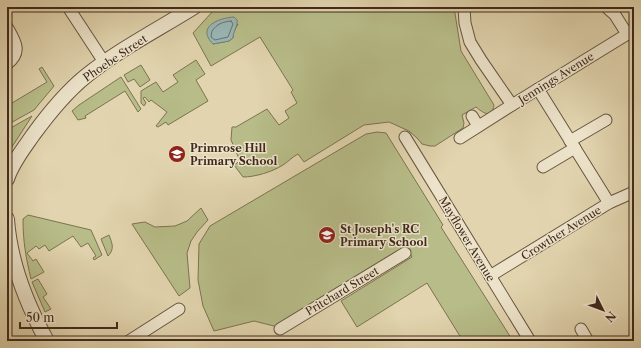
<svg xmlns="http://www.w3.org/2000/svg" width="641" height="348" viewBox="0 0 641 348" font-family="'Libre Caslon Text',serif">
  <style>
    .green { fill: #b7bc88; stroke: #7c7352; fill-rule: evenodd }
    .water { fill: #98b6b5; stroke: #757e78 }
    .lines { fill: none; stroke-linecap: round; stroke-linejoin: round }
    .shore { stroke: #6c7068; stroke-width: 1 }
    .minor-casing { stroke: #685440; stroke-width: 13 }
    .tertiary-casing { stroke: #685440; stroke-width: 16 }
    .minor { stroke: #ece3ca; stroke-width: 11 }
    .tertiary { stroke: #ece3ca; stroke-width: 14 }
    .labels { text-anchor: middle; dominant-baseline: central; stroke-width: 3; stroke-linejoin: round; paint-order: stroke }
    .street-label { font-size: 11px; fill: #402a1c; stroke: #ece3ca }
    .poi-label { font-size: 11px; font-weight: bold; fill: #402a1c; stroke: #ece3ca; text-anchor: start }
  </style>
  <rect width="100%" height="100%" fill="#e1d4ae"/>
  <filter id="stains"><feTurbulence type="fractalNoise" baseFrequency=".005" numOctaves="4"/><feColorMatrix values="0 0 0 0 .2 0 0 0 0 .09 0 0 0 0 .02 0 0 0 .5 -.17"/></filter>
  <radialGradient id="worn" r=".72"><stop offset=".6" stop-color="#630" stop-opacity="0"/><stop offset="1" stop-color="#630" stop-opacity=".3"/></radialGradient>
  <g class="green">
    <path d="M219,7H454L461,51L494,105C492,119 483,113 476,107L462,115L464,123L463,128L435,146H430L422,144L417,138L409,131L389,122L364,125L304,162L298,154C292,157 288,162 283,165C272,172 255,177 243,177L234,165L240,161L231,140L232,127H236L267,109L279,125L289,118L285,111L297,103L291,92L293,90L260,37L211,66L193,33L213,11ZM238,24L233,33V38L229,41L213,44Z"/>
    <path d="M196,60L205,74L196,80L208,101L168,125L166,122L158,127L156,126L167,112L151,100L149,102L145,97L143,98L146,103L144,106L141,103V91L156,82L163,92L178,82L173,75Z"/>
    <path d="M141,65L150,80L140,87L134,79L128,82L124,75Z"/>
    <path d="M42,67L54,86L34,110L7,125V106L47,82L39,69Z"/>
    <path d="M121,77L141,109L138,112L125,91L85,116L86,118L78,120L72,111L79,105Z"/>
    <path d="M32,116L10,150L7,153V130Z"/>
    <path d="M377,132L386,133L443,225L441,227L513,341H463L427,283L357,327L341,301L412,257L407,248L278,327L254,321L214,331L203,306L198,280L199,244L210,226L366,134Z"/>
    <path d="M201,208L208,220L197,232L191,241L187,253L190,288L179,296L132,224L145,222L155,227L175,226L187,221Z"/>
    <path d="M28,215L91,230L102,255L94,260L93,258L96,256L88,243L81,247L73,236L49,251L45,245L39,249L36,246L27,253L33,261L36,259L44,272L31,279C26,258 23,242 23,219Z"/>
    <path d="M109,235C112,243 115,249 108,256L101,239Z"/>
    <path d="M38,279L47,294L43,297L51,309L45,312L32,282Z"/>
  </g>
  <path class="water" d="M234,17L237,20C238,27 233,31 233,38L229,41L213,44C196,27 218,18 234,17Z"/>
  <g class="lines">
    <path class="shore" d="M231,21L233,24L228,37L215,40L211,37L212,31C217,24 222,22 231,21Z"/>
    <g class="minor-casing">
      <g id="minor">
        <path d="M68,7L104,62"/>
        <path d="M464,7L465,23L470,42L481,60L512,105L634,30"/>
        <path d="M606,7L615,15L627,34"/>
        <path d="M7,27C15,41 23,52 7,64"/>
        <path d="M538,89L609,203"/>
        <path d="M472,116L478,126"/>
        <path d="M405,137L530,341"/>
        <path d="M460,138L512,105"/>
        <path d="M570,141L606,120"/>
        <path d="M543,167L575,148"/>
        <path d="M490,276L609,203L634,192"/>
        <path d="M280,329L405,253"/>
        <path d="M581,329L588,341"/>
        <path d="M129,341L179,309"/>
      </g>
    </g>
    <g class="tertiary-casing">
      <g id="tertiary">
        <path d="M7,179C12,163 24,148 33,135C49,113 65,93 86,76C118,50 159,29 194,7"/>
        <path d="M7,219C10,262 26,303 47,341"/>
      </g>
    </g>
    <use href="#minor" class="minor"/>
    <use href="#tertiary" class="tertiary"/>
  </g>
  <defs>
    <g id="school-disc" transform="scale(0.9)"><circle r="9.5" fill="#8f2418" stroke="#ece3ca"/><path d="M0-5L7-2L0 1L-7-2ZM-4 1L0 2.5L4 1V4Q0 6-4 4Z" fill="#fff"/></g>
  </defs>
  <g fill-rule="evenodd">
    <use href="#school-disc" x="177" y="154"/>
    <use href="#school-disc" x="327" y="235"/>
  </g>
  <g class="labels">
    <g class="street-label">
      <text transform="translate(115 58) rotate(-34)">Phoebe Street</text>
      <text transform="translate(556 78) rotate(-32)">Jennings Avenue</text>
      <text transform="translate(561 233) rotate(-32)">Crowther Avenue</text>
      <text transform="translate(467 239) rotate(59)">Mayflower Avenue</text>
      <text transform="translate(342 291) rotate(-31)">Pritchard Street</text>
    </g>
    <g class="poi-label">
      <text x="190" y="148">Primrose Hill<tspan x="190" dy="13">Primary School</tspan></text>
      <text x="340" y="229">St Joseph's RC<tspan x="340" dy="13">Primary School</tspan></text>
    </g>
  </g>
  <rect width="641" height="348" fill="none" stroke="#e1d4ae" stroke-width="24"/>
  <rect x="8" y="8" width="625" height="332" fill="none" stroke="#402a1c" stroke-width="2"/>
  <rect x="12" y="12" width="617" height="324" fill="none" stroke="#402a1c"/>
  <g transform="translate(603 310) rotate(132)" stroke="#ece3ca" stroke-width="3" paint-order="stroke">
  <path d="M0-3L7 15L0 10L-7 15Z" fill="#402a1c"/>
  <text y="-6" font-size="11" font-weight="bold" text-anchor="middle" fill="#402a1c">N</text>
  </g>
  <path d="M20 322v6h97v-6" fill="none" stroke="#402a1c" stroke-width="2"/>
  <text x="26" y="322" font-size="12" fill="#402a1c" stroke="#ece3ca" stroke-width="3" paint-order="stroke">50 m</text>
  <rect width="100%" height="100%" filter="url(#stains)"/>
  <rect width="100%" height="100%" fill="url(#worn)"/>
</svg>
